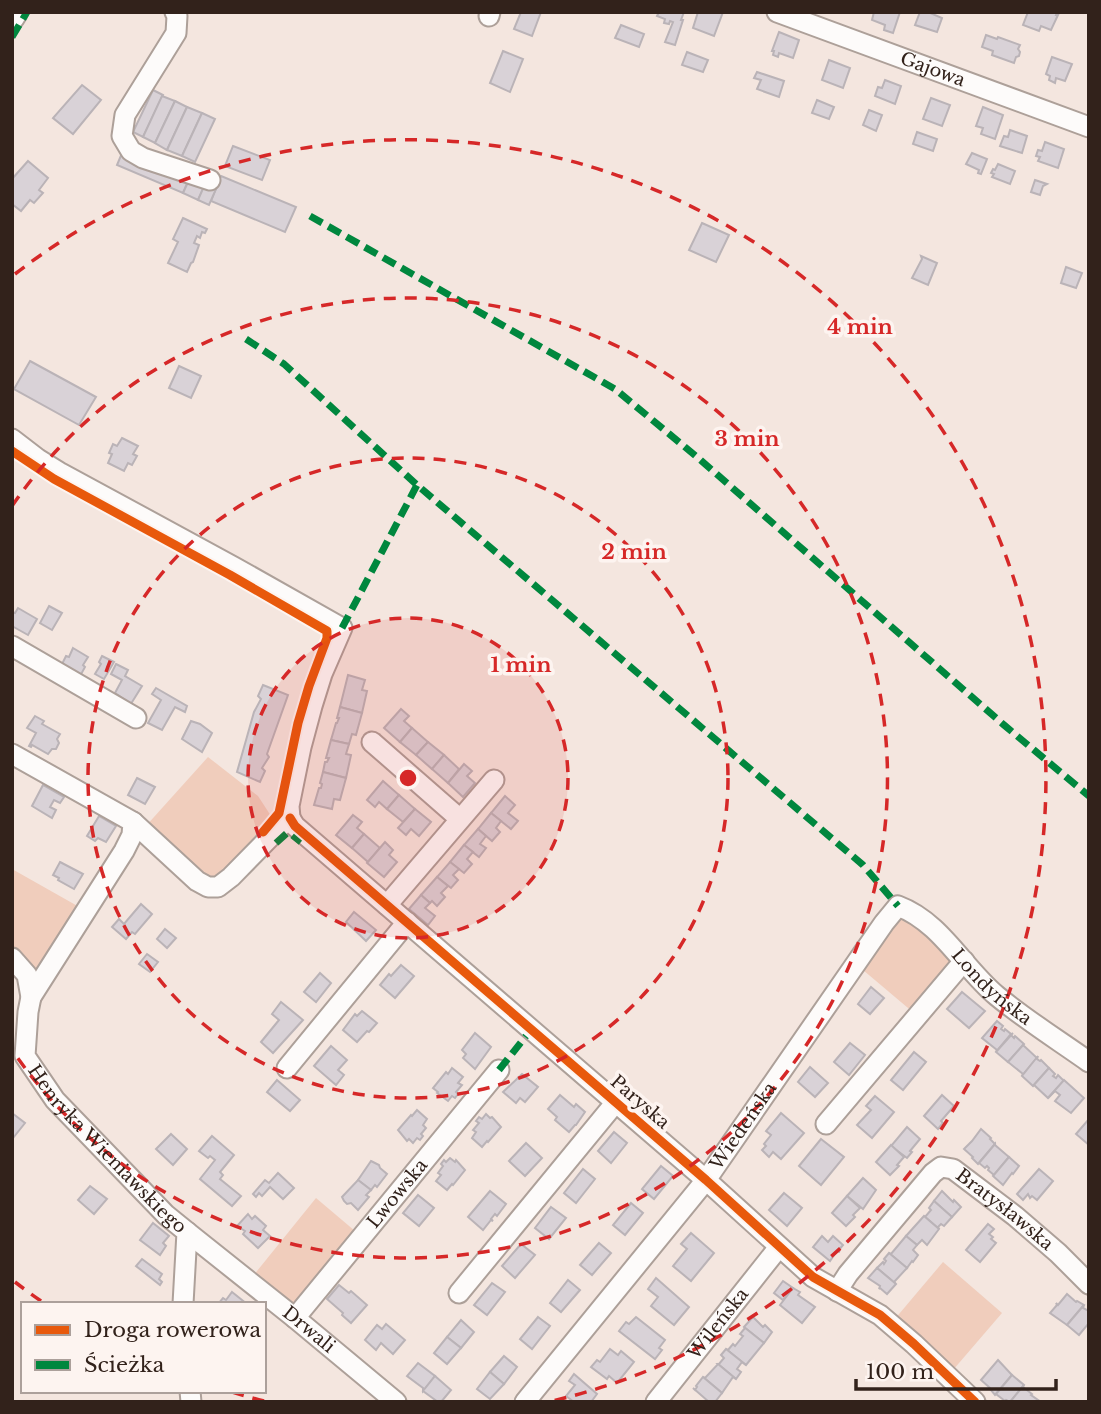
<svg xmlns="http://www.w3.org/2000/svg" width="1101" height="1414" viewBox="0 0 1101 1414" font-family="'Libre Baskerville',serif">
  <style>
    .green { fill: #f0cdbc }
    .building { fill: #d9d2d7; stroke: #bab3b7; stroke-width: 2 }
    .lines { fill: none; stroke-linecap: round; stroke-linejoin: round }
    .minor-casing { stroke: #ada099; stroke-width: 23 }
    .major-casing { stroke: #ada099; stroke-width: 28 }
    .minor { stroke: #fdfbfa; stroke-width: 19 }
    .major { stroke: #fdfbfa; stroke-width: 24 }
    .quiet { stroke: #00873e; stroke-width: 7; stroke-dasharray: 14 7; stroke-linecap: butt }
    .cycleway-casing { stroke: #fdf4f0; stroke-width: 13 }
    .cycleway { stroke: #e8590c; stroke-width: 9 }
    .ring { fill: none; stroke: #d62828; stroke-width: 3.5; stroke-dasharray: 12 9 }
    .labels { text-anchor: middle; dominant-baseline: central; stroke-width: 7; stroke-linejoin: round; paint-order: stroke }
    .street-label { font-size: 18px; fill: #32221b; stroke: #fdf4f0 }
    .centre { fill: #d62828; stroke: #fdf4f0; stroke-width: 3.5 }
    .ring-label { font-size: 21px; text-anchor: middle; font-weight: bold; fill: #d62828; stroke: #fdf4f0; stroke-width: 7; stroke-linejoin: round; paint-order: stroke }
  </style>
  <rect width="100%" height="100%" fill="#f4e6df"/>
  <g class="green">
    <path d="M208,757L258,796L271,816L244,854L222,877L201,878L145,827Z"/>
    <path d="M12,869L81,908L36,976L21,952L12,946Z"/>
    <path d="M905,917L931,935L954,965L914,1013L863,970L900,918Z"/>
    <path d="M316,1198L355,1231L304,1296L291,1306L253,1276Z"/>
    <path d="M943,1262L1002,1313L953,1370L894,1320Z"/>
  </g>
  <g class="building">
    <path d="M521,12H541L532,36L514,29Z"/>
    <path d="M659,12H684L681,20H683L675,45L665,42L673,22L670,21L669,24L664,23L665,19L657,16Z"/>
    <path d="M698,12H723L714,36L693,28Z"/>
    <path d="M874,12H900L893,33L884,30L885,25L872,20Z"/>
    <path d="M920,12H928L942,18L937,32L915,25Z"/>
    <path d="M1028,12H1057L1056,15H1058L1051,30L1041,26L1039,31L1023,25Z"/>
    <path d="M621,25L644,34L639,47L615,38Z"/>
    <path d="M779,32L799,40L793,58L779,53L778,57L773,55L774,51H772Z"/>
    <path d="M986,35L997,39L998,37L1020,45L1018,49L1020,52L1019,56L1016,57L1014,63L992,55L993,51L982,47Z"/>
    <path d="M503,51L523,59L510,92L490,83Z"/>
    <path d="M687,52L708,60L703,72L682,65Z"/>
    <path d="M1052,57L1072,64L1065,81L1056,78L1055,83L1049,80L1050,76L1046,74Z"/>
    <path d="M829,60L850,68L843,88L822,80Z"/>
    <path d="M757,72L784,81L779,97L757,89L761,80L754,78Z"/>
    <path d="M885,80L901,86L895,104L875,96L878,87L882,88Z"/>
    <path d="M82,85L101,100L73,134L53,118Z"/>
    <path d="M153,90L163,95L143,137L133,132Z"/>
    <path d="M162,96L175,101L155,143L143,137Z"/>
    <path d="M931,98L950,105L942,126L923,119Z"/>
    <path d="M817,100L834,107L829,119L812,113Z"/>
    <path d="M175,101L187,107L167,150L155,143Z"/>
    <path d="M187,107L202,113L182,156L167,150Z"/>
    <path d="M983,107L1003,115L995,139L981,134L983,128L976,126Z"/>
    <path d="M869,110L882,115L876,131L863,125Z"/>
    <path d="M202,113L215,119L195,162L182,156Z"/>
    <path d="M1010,130L1027,136L1022,153L1000,146L1004,136L1008,137Z"/>
    <path d="M917,132L937,139L933,151L913,144Z"/>
    <path d="M1045,142L1064,149L1058,168L1038,161L1040,157L1036,156L1038,150L1042,151Z"/>
    <path d="M233,146L270,160L262,180L225,166Z"/>
    <path d="M122,153L189,179L183,193L117,165Z"/>
    <path d="M972,153L987,159L981,174L978,173L979,170L966,164Z"/>
    <path d="M28,161L48,178L39,190L43,193L34,203L30,200L21,211L12,204V179Z"/>
    <path d="M998,164L1015,171L1010,184L992,177L994,174L991,173L993,169L995,170Z"/>
    <path d="M221,176L296,207L285,232L211,201Z"/>
    <path d="M189,180L204,187L198,200L183,193Z"/>
    <path d="M1035,180L1047,184L1043,186L1040,195L1031,192Z"/>
    <path d="M205,184L216,189L209,205L198,200Z"/>
    <path d="M183,218L207,229L205,233L202,232L200,238L197,236L194,243L199,245L193,262L191,263L187,272L168,263L178,242L173,239Z"/>
    <path d="M702,223L729,235L716,262L689,250Z"/>
    <path d="M921,256L937,263L928,285L912,278L922,259Z"/>
    <path d="M1066,267L1082,273L1076,288L1061,283Z"/>
    <path d="M30,361L96,397L79,425L14,389Z"/>
    <path d="M179,366L201,376L191,398L169,388Z"/>
    <path d="M122,438L138,446L133,454L137,456L132,465L128,463L124,471L108,463L112,454L109,453L113,444L117,446Z"/>
    <path d="M49,606L62,613L52,630L40,623Z"/>
    <path d="M18,608L37,619L28,635L12,626V612L15,613Z"/>
    <path d="M73,648L88,657L83,665L85,667L79,678L60,668L66,656L69,657Z"/>
    <path d="M102,656L114,662L104,679L95,674L101,664L99,662Z"/>
    <path d="M116,664L128,670L125,676L142,686L129,707L122,703L124,699L115,693L122,680L111,674Z"/>
    <path d="M348,675L365,680L362,690L367,691L362,713L340,707Z"/>
    <path d="M263,685L288,695L267,754L269,757L262,768L265,771L260,782L237,772L254,712L261,699L258,696Z"/>
    <path d="M156,688L187,706L185,712L175,707L162,730L148,723L161,700L152,694Z"/>
    <path d="M340,707L362,713L356,735L352,734L349,744L331,740L336,723H337L339,718H337Z"/>
    <path d="M401,709L409,716L404,721L412,728L400,742L384,728Z"/>
    <path d="M35,716L44,721L42,724L60,734L57,739L59,743L56,749H52L48,754L32,745L31,747L29,746L36,733L27,728Z"/>
    <path d="M191,721L200,724L212,733L202,752L182,739Z"/>
    <path d="M412,728L428,742L416,755L400,742Z"/>
    <path d="M331,740L349,744L346,754L351,755L346,778L323,772L325,762H327L329,758H326Z"/>
    <path d="M428,742L444,755L432,769L416,755Z"/>
    <path d="M444,755L459,769L448,783L432,769Z"/>
    <path d="M464,764L472,771L467,776L475,783L463,797L448,783Z"/>
    <path d="M323,772L346,778L340,800L334,799L332,809L314,805L319,788H321L322,784L320,783Z"/>
    <path d="M137,778L155,787L145,804L128,795Z"/>
    <path d="M383,781L399,795L387,809L379,802L375,807L367,800Z"/>
    <path d="M43,785L64,797L60,803L54,800L50,807L56,810L52,818L32,806Z"/>
    <path d="M399,795L415,809L403,822L387,809Z"/>
    <path d="M505,796L515,805L508,813L518,821L511,829L491,813Z"/>
    <path d="M415,809L431,822L419,836L411,829L406,835L398,828Z"/>
    <path d="M491,813L501,821L496,828L500,832L492,841L478,829Z"/>
    <path d="M353,815L362,822L357,828L364,834L352,848L336,835Z"/>
    <path d="M99,816L116,826L106,842L98,838L95,841L87,836Z"/>
    <path d="M478,829L486,836L480,844L486,848L479,857L464,845Z"/>
    <path d="M364,834L380,848L368,862L352,848Z"/>
    <path d="M385,842L393,850L389,855L397,862L384,877L367,863Z"/>
    <path d="M464,845L473,852L467,859L472,864L464,873L450,862Z"/>
    <path d="M60,862L83,874L74,889L58,880L59,878L53,875Z"/>
    <path d="M450,862L459,869L453,875L458,880L451,888L437,877Z"/>
    <path d="M437,877L448,886L441,893L445,897L437,906L432,901L430,903L421,895Z"/>
    <path d="M421,895L430,903L425,908L435,916L428,925L409,909Z"/>
    <path d="M141,904L152,914L135,934L132,932L126,939L112,927L119,919L124,924Z"/>
    <path d="M354,912L376,930L366,941L346,922Z"/>
    <path d="M165,929L176,938L167,948L157,939Z"/>
    <path d="M147,954L158,962L150,972L139,964Z"/>
    <path d="M401,965L414,976L395,998L380,985L389,974L391,976Z"/>
    <path d="M320,973L331,983L316,1002L304,992Z"/>
    <path d="M871,987L884,998L870,1014L858,1004Z"/>
    <path d="M962,992L985,1011L969,1028L947,1009Z"/>
    <path d="M281,1002L303,1020L273,1053L261,1042L279,1020L272,1014Z"/>
    <path d="M362,1011L377,1023L369,1032L367,1031L357,1042L343,1030L355,1014L357,1016Z"/>
    <path d="M997,1021L1003,1026L1001,1029L1004,1031L1005,1029L1011,1034L996,1052L997,1050L982,1038Z"/>
    <path d="M475,1033L491,1047L475,1069L463,1058L466,1054L462,1050Z"/>
    <path d="M1013,1033L1011,1035L1014,1038L1015,1036L1024,1044L1008,1062L996,1052Z"/>
    <path d="M850,1043L865,1055L849,1075L834,1062Z"/>
    <path d="M1024,1044L1023,1045L1037,1058L1022,1076L1023,1074L1008,1062Z"/>
    <path d="M331,1046L347,1060L338,1070L344,1075L336,1085L314,1066Z"/>
    <path d="M914,1052L926,1062L903,1090L891,1080Z"/>
    <path d="M1038,1056L1037,1059L1040,1061L1041,1060L1049,1068L1033,1086L1022,1076Z"/>
    <path d="M810,1067L828,1083L815,1097L798,1082Z"/>
    <path d="M452,1068L463,1077L458,1083L462,1085L456,1092L458,1094L455,1098L452,1096L448,1101L437,1093L438,1092L433,1088L446,1072L448,1074Z"/>
    <path d="M1049,1068L1055,1074L1053,1076L1056,1078L1058,1075L1064,1081L1048,1098L1034,1085L1033,1086Z"/>
    <path d="M522,1074L538,1087L525,1102L520,1098L516,1103L503,1092Z"/>
    <path d="M277,1080L300,1100L290,1111L267,1092Z"/>
    <path d="M1064,1080L1084,1098L1071,1113L1055,1101L1060,1095L1055,1091L1048,1098Z"/>
    <path d="M560,1095L574,1107L576,1104L585,1112L576,1125H575L569,1132L555,1120L557,1117L548,1109Z"/>
    <path d="M942,1095L954,1106L941,1121L943,1123L938,1129L924,1116Z"/>
    <path d="M875,1096L894,1112L872,1138L857,1125L871,1110L866,1106Z"/>
    <path d="M417,1110L427,1119L423,1125L426,1128L421,1134L423,1136L420,1140L417,1138L413,1143L409,1139L407,1141L398,1130L411,1115L412,1116Z"/>
    <path d="M12,1113L25,1123L13,1138H12Z"/>
    <path d="M781,1113L804,1133L781,1159L773,1152L769,1157L762,1150L766,1146L764,1144L771,1135L766,1131Z"/>
    <path d="M486,1114L490,1118L492,1117L501,1127L488,1142L487,1141L482,1147L472,1138L476,1132L473,1130L479,1123L476,1121L479,1117L482,1119Z"/>
    <path d="M1089,1119V1145L1076,1134Z"/>
    <path d="M907,1127L920,1139L910,1151L912,1152L907,1158L891,1146Z"/>
    <path d="M981,1129L991,1138L990,1139L995,1144L978,1164L972,1158L973,1157L964,1149L972,1141Z"/>
    <path d="M614,1132L627,1143L611,1163L598,1151Z"/>
    <path d="M171,1134L187,1149L173,1165L156,1149Z"/>
    <path d="M212,1136L234,1155L220,1172L223,1175L220,1179L241,1196L232,1206L200,1179L215,1160L210,1156L208,1158L199,1151Z"/>
    <path d="M821,1139L844,1157L821,1185L799,1166Z"/>
    <path d="M526,1143L542,1158L525,1176L509,1161Z"/>
    <path d="M995,1144V1145L1009,1157L994,1175L988,1170L989,1168L987,1166L985,1168L979,1163Z"/>
    <path d="M891,1145L904,1157L897,1165L899,1166L890,1175L876,1162Z"/>
    <path d="M1009,1157L1019,1166L1013,1174L1012,1173L1003,1185L993,1176Z"/>
    <path d="M450,1158L455,1162L456,1160L465,1170L453,1185L452,1184L447,1190L436,1181L441,1175L438,1173L443,1166L441,1164L444,1160L446,1162Z"/>
    <path d="M371,1161L379,1165L380,1168L387,1174L377,1187L375,1185L371,1190L358,1180Z"/>
    <path d="M661,1166L673,1176L654,1199L642,1189Z"/>
    <path d="M583,1169L595,1179L576,1203L564,1193Z"/>
    <path d="M1039,1169L1053,1181L1037,1200L1032,1196L1030,1198L1028,1194L1023,1200L1017,1194Z"/>
    <path d="M278,1173L294,1188L283,1199L270,1187L262,1196L259,1193L256,1197L253,1194L265,1180L269,1183Z"/>
    <path d="M863,1178L876,1190L863,1209L847,1196Z"/>
    <path d="M358,1180L371,1190L366,1195L369,1197L358,1210L351,1203L347,1204L344,1201L342,1197Z"/>
    <path d="M90,1186L107,1199L94,1214L78,1200Z"/>
    <path d="M490,1191L506,1204L497,1216L495,1214L491,1219L493,1221L491,1220L483,1230L468,1217Z"/>
    <path d="M942,1191L953,1202L954,1200L961,1207L952,1217L934,1201Z"/>
    <path d="M784,1193L802,1208L787,1226L769,1210Z"/>
    <path d="M418,1195L434,1208L419,1226L403,1213Z"/>
    <path d="M847,1196L860,1208L853,1215L855,1217L846,1226L832,1213Z"/>
    <path d="M934,1201L952,1217L944,1226L941,1224L938,1227L939,1229L924,1216L925,1217L931,1210L929,1208Z"/>
    <path d="M631,1203L643,1213L625,1235L613,1225Z"/>
    <path d="M551,1207L566,1218L549,1239L535,1228Z"/>
    <path d="M248,1214L252,1219L255,1216L266,1226L263,1230L270,1236L258,1248L243,1234L245,1231L237,1226Z"/>
    <path d="M924,1216L939,1229L927,1245L922,1240L917,1245L906,1236Z"/>
    <path d="M153,1223L169,1236L163,1243L166,1246L160,1255L140,1240Z"/>
    <path d="M988,1224L994,1229L989,1234L993,1237L991,1239L996,1243L980,1262L966,1250Z"/>
    <path d="M691,1233L714,1253L691,1281L673,1266L687,1249L681,1244Z"/>
    <path d="M822,1236L828,1242L833,1236L843,1245L838,1251L840,1252L837,1251L830,1261L813,1247Z"/>
    <path d="M906,1236L917,1245L913,1250L918,1255L913,1262L912,1261L907,1268L889,1253L891,1254Z"/>
    <path d="M599,1243L611,1253L592,1275L580,1265Z"/>
    <path d="M521,1244L535,1255L515,1278L502,1266Z"/>
    <path d="M889,1253L907,1268L894,1282L896,1284L877,1268L883,1262L884,1264L886,1261L884,1259Z"/>
    <path d="M142,1259L162,1274L159,1279L162,1282L160,1285L136,1266Z"/>
    <path d="M877,1268L896,1284L887,1294L880,1288L879,1289L880,1286L868,1278Z"/>
    <path d="M656,1278L689,1307L674,1325L651,1306L658,1297L648,1289Z"/>
    <path d="M568,1280L580,1290L561,1312L550,1303Z"/>
    <path d="M783,1281L793,1288L783,1300L774,1293Z"/>
    <path d="M492,1283L505,1292L487,1315L474,1305Z"/>
    <path d="M339,1285L349,1293L351,1291L367,1305L351,1323L342,1315L343,1313L327,1299Z"/>
    <path d="M793,1288L800,1292L798,1295L815,1307L802,1323L780,1305Z"/>
    <path d="M232,1292L247,1304H218L223,1298L226,1300Z"/>
    <path d="M1067,1294L1076,1302L1077,1301L1084,1305L1067,1325L1050,1313L1057,1305L1056,1303L1058,1305Z"/>
    <path d="M1084,1305L1083,1308L1089,1311V1323L1079,1335L1067,1325Z"/>
    <path d="M538,1317L550,1326L532,1349L520,1339Z"/>
    <path d="M636,1317L665,1340L659,1348L662,1350L655,1359L619,1331L626,1322L629,1324Z"/>
    <path d="M753,1317L763,1327L765,1325L772,1332L764,1343L744,1327Z"/>
    <path d="M461,1320L474,1332L461,1348L447,1337Z"/>
    <path d="M386,1324L405,1340L393,1354L381,1343L376,1350L365,1340L377,1325L382,1329Z"/>
    <path d="M744,1327L764,1343L746,1365L726,1349L728,1350L733,1344L735,1346L743,1336L740,1334L745,1328Z"/>
    <path d="M447,1337L461,1348L447,1364L434,1353Z"/>
    <path d="M610,1349L618,1355L621,1351L634,1362L617,1383L609,1376L607,1379L591,1367L597,1360L600,1362Z"/>
    <path d="M726,1349L746,1365L742,1362L737,1369L741,1372L736,1379L718,1364H719L724,1358L721,1355Z"/>
    <path d="M504,1356L517,1367L504,1384L490,1372Z"/>
    <path d="M998,1360L1012,1375L995,1395L990,1389V1388L981,1380Z"/>
    <path d="M418,1363L435,1376L423,1391V1388L407,1376Z"/>
    <path d="M718,1364L736,1379L733,1377L722,1393L703,1377L705,1378Z"/>
    <path d="M490,1372L504,1384L490,1399L477,1389Z"/>
    <path d="M574,1374L597,1394L591,1402H574L566,1396L575,1385L569,1381Z"/>
    <path d="M1012,1375L1024,1385L1010,1402L1006,1400L1005,1401L996,1394Z"/>
    <path d="M435,1376L451,1390L441,1402H438L423,1391Z"/>
    <path d="M703,1377L722,1393L715,1402H709L693,1388L695,1390L697,1387L696,1386Z"/>
    <path d="M1024,1385L1023,1387L1032,1394L1031,1395L1041,1402H1010Z"/>
  </g>
  <g class="lines">
    <g class="minor-casing">
      <g id="minor">
        <path d="M175,12L177,16L176,33L125,115L122,136L131,151L143,158L210,180"/>
        <path id="s1" d="M777,12L1089,127"/>
        <path d="M489,16L490,12"/>
        <path d="M12,439L38,459L59,472L234,567L342,628L322,674L312,706L301,747L289,806L290,818"/>
        <path d="M12,646L136,718"/>
        <path d="M372,742L460,819"/>
        <path d="M12,754L133,822L132,835L124,851L31,997"/>
        <path d="M290,818L295,826L706,1180L813,1277L880,1315L914,1344L975,1402"/>
        <path d="M133,822L197,881L208,887H218L231,877L280,827L290,818"/>
        <path d="M387,905L494,780"/>
        <path id="s2" d="M12,958L27,975L31,997L28,1012L25,1056L55,1100L166,1215L187,1232L183,1304"/>
        <path d="M287,1068L407,922"/>
        <path d="M826,1124L964,961"/>
        <path id="s3" d="M187,1232L295,1318L396,1402"/>
        <path id="s4" d="M837,1291L848,1274L933,1173L941,1167L953,1169L1015,1216L1058,1253L1089,1284"/>
        <path d="M459,1293L616,1102"/>
        <path id="s5" d="M295,1318L499,1070"/>
        <path d="M190,1391L191,1402"/>
        <path id="s6" d="M525,1402L706,1180L884,923L898,906C941,922 963,968 997,996C1026,1020 1058,1040 1089,1062"/>
        <path id="s7" d="M656,1402L779,1247"/>
      </g>
    </g>
    <g class="major-casing">
      <path id="major" d="M12,17L15,12"/>
    </g>
    <use href="#minor" class="minor"/>
    <use href="#major" class="major"/>
    <g class="quiet">
      <path d="M12,37L27,12"/>
      <path d="M310,216L615,389L697,457L1004,725L1089,796"/>
      <path d="M246,339L284,364L417,485L863,865L898,906"/>
      <path d="M342,628L417,485"/>
      <path d="M276,843L287,833L291,834L301,842"/>
      <path d="M499,1070L526,1036"/>
    </g>
    <g class="cycleway-casing">
      <g id="cycleway">
        <path d="M12,451L54,479L230,575L327,631V638L309,686L298,723L279,813L263,832"/>
        <path d="M290,818L295,826L706,1180L813,1277L880,1315L914,1344L975,1402"/>
      </g>
    </g>
    <use href="#cycleway" class="cycleway"/>
  </g>
  <circle cx="408" cy="778" r="160" fill="#d62828" fill-opacity=".12"/>
  <g class="ring">
    <circle cx="408" cy="778" r="160"/>
    <circle cx="408" cy="778" r="320"/>
    <path d="M12 506A480 480 0 1 1 12 1050"/>
    <path d="M264 1401A639 639 0 0 1 232 1392M41 1301A639 639 0 0 1 15 1282M15 274A639 639 0 1 1 552 1401"/>
  </g>
  <g class="labels">
    <g class="street-label">
      <text stroke="none"><textPath href="#s1" startOffset="166">Gajowa</textPath></text>
      <text stroke="none"><textPath href="#s6" startOffset="746">Londyńska</textPath></text>
      <text transform="translate(640 1102) rotate(41)">Paryska</text>
      <text stroke="none"><textPath href="#s6" startOffset="352">Wiedeńska</textPath></text>
      <text stroke="none"><textPath href="#s2" startOffset="229">Henryka Wieniawskiego</textPath></text>
      <text stroke="none"><textPath href="#s5" startOffset="161">Lwowska</textPath></text>
      <text stroke="none"><textPath href="#s4" startOffset="240">Bratysławska</textPath></text>
      <text stroke="none"><textPath href="#s7" startOffset="100">Wileńska</textPath></text>
      <text stroke="none"><textPath href="#s3" startOffset="156">Drwali</textPath></text>
    </g>
  </g>
  <circle cx="408" cy="778" r="10" class="centre"/>
  <g class="ring-label">
    <text x="860" y="334">4 min</text>
    <text x="747" y="446">3 min</text>
    <text x="634" y="559">2 min</text>
    <text x="521" y="672">1 min</text>
  </g>
  <rect width="1101" height="1414" fill="none" stroke="#32221b" stroke-width="28"/>
  <rect x="21" y="1302" width="245" height="91" fill="#fdf4f0" stroke="#aca09b" stroke-width="2"/>
  <rect x="35" y="1325" width="35" height="10" fill="#e8590c" stroke="#aca09b" stroke-width="2"/>
  <text x="84" y="1337" font-size="21" fill="#32221b">Droga rowerowa</text>
  <rect x="35" y="1360" width="35" height="10" fill="#00873e" stroke="#aca09b" stroke-width="2"/>
  <text x="84" y="1372" font-size="21" fill="#32221b">Ścieżka</text>
  <path d="M856 1379v10h200v-10" fill="none" stroke="#32221b" stroke-width="3.5"/>
  <text x="866" y="1379" font-size="21" fill="#32221b" stroke="#fdf4f0" stroke-width="5" paint-order="stroke">100 m</text>
</svg>
